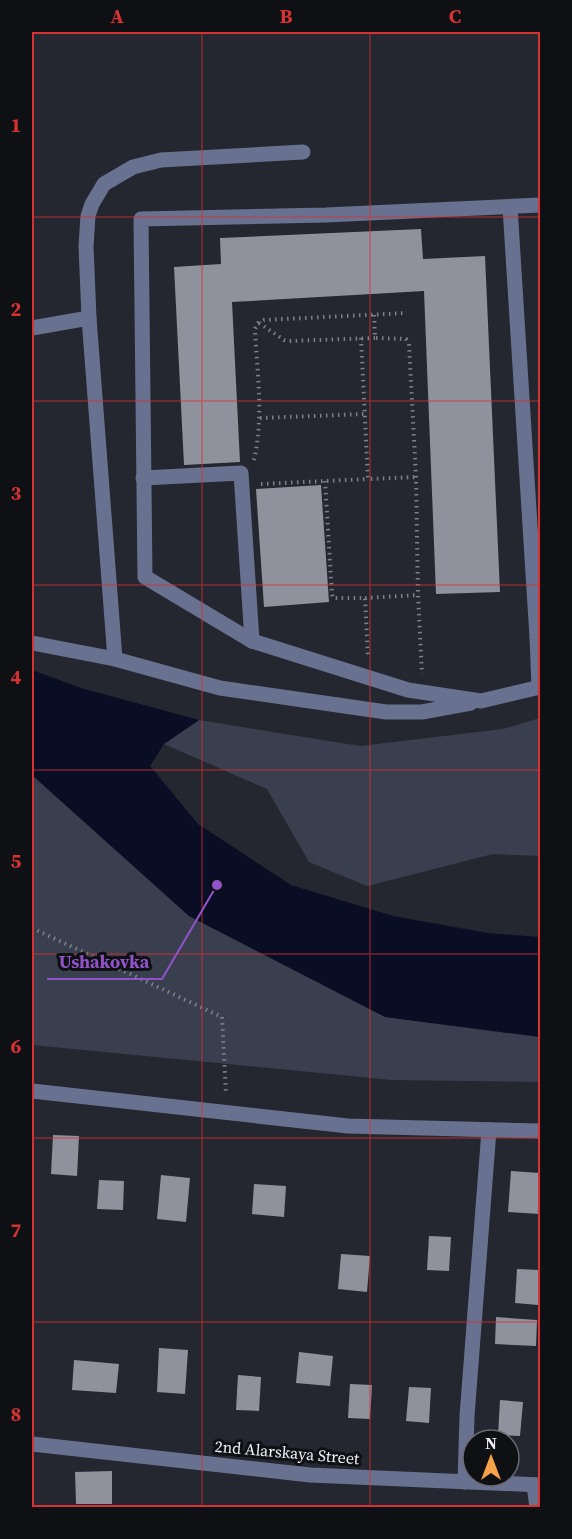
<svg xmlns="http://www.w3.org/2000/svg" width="572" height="1539" viewBox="0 0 572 1539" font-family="'Source Serif 4',serif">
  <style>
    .green { fill: #3a3f50 }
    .water { fill: #0a0e25 }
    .building { fill: #8f929d }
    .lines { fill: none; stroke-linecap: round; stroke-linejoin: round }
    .path { stroke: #7f8189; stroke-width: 4; stroke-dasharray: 1.5 4.5; stroke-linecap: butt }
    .minor { stroke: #697190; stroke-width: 15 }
    .grid { fill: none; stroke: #d73232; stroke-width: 1.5; stroke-opacity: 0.55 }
    .labels { text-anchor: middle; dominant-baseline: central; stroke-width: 6; stroke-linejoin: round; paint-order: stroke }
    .street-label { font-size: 16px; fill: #eff1f7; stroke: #0f1014 }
    .leader { fill: none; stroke: #9253ca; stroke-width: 2 }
    .callout-dot { fill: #9253ca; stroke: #0f1014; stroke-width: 2 }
    .callout-label { font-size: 18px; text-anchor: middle; font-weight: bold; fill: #9253ca; stroke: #0f1014; stroke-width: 6; stroke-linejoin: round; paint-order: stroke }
    .neatline { fill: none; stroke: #d73232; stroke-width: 2 }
    .grid-label { font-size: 20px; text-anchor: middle; font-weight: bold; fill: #d73232 }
  </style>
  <rect width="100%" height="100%" fill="#24272f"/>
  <g class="green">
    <path d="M540,718V856L493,854L367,886L309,862L267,789L164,744L199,720L360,746L503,729Z"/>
    <path d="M32,775L189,916L385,1017L540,1037V1082L392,1080L32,1045Z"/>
  </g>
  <path class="water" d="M32,670L81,688L199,720L164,744L150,766L198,824L291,885L393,916L488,933L540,937V1037L385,1017L189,916L32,775Z"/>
  <g class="building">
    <path d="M421,229L423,259L485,256L500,592L436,594L424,291L232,302L240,462L184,465L174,267L221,264L220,238Z"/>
    <path d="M321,485L329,602L264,607L256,489Z"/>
    <path d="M53,1135L79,1136L77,1176L51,1174Z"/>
    <path d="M511,1171L540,1173V1214L508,1212Z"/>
    <path d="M161,1175L190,1178L186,1222L157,1219Z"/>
    <path d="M99,1180L124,1181L123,1210L97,1209Z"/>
    <path d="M254,1184L286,1186L284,1217L252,1214Z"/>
    <path d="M429,1236L451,1237L449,1271L427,1270Z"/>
    <path d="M341,1254L370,1256L367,1292L338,1289Z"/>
    <path d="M517,1269L540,1270L538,1305L515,1303Z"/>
    <path d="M496,1317L537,1320L536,1346L495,1344Z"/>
    <path d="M159,1348L188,1350L185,1394L157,1392Z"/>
    <path d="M299,1352L333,1356L330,1386L296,1383Z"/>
    <path d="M74,1360L119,1364L116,1393L72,1390Z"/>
    <path d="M238,1375L261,1377L259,1411L236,1410Z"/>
    <path d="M350,1384L372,1385L370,1419L348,1418Z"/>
    <path d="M409,1387L431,1388L429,1423L406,1421Z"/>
    <path d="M500,1400L523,1402L520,1436L498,1435Z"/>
    <path d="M112,1471V1504H76L75,1472Z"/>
  </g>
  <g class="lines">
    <g class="path">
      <path d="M374,315L375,338L406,339L409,344L416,477L418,595L422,674"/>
      <path d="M259,323L284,340L289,341L375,338"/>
      <path d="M361,338L368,479L416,477"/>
      <path d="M260,418L365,414"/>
      <path d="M254,460C264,417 257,373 255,329L258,323L264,320L407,313"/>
      <path d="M325,481L332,594L333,598H365L368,658"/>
      <path d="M261,484L368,479"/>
      <path d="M365,598L418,595"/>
      <path d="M32,928L222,1017L226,1094"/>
    </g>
    <g class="minor">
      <path d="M540,205L326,215L141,219L145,577L252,641L408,690L481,701L540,687"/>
      <path d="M510,207L537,637L540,636"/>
      <path d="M89,318L115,659L220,688L386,712H422L471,703"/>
      <path d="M32,328L89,318L86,246L88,216L92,204L104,184L133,167L161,160L303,152"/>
      <path d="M143,478L241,473L252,641"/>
      <path d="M537,637L539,688"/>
      <path d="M32,643L115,659"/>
      <path d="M32,1091L348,1126L540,1131"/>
      <path d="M32,1444L310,1475L540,1485"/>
      <path d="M465,1482L467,1416L489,1130"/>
      <path d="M534,1485L537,1508"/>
    </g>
  </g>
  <path class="grid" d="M202,32V1508M370,32V1508M32,217H540M32,401H540M32,585H540M32,770H540M32,954H540M32,1138H540M32,1322H540"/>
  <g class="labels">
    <g class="street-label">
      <text transform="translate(287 1452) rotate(5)">2nd Alarskaya Street</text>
    </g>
  </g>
  <path class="leader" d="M217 885L162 979H47"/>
  <circle class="callout-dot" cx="217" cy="885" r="6"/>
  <g class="callout-label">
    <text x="104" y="968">Ushakovka</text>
  </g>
  <rect width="572" height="1539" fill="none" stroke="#0f1014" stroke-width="66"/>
  <g transform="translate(491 1458)"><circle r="28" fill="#0f1014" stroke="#696a6f" stroke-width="1.5"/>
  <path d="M0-4.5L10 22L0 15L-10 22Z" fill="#f7a149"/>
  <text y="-9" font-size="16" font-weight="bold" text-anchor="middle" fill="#eff1f7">N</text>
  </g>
  <rect x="33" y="33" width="506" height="1473" class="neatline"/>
  <g class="grid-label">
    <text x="117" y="23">A</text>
    <text x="286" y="23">B</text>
    <text x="455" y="23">C</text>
    <text x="16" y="132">1</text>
    <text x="16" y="316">2</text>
    <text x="16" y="500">3</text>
    <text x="16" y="684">4</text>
    <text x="16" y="868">5</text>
    <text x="16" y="1053">6</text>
    <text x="16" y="1237">7</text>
    <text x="16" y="1421">8</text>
  </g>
</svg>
